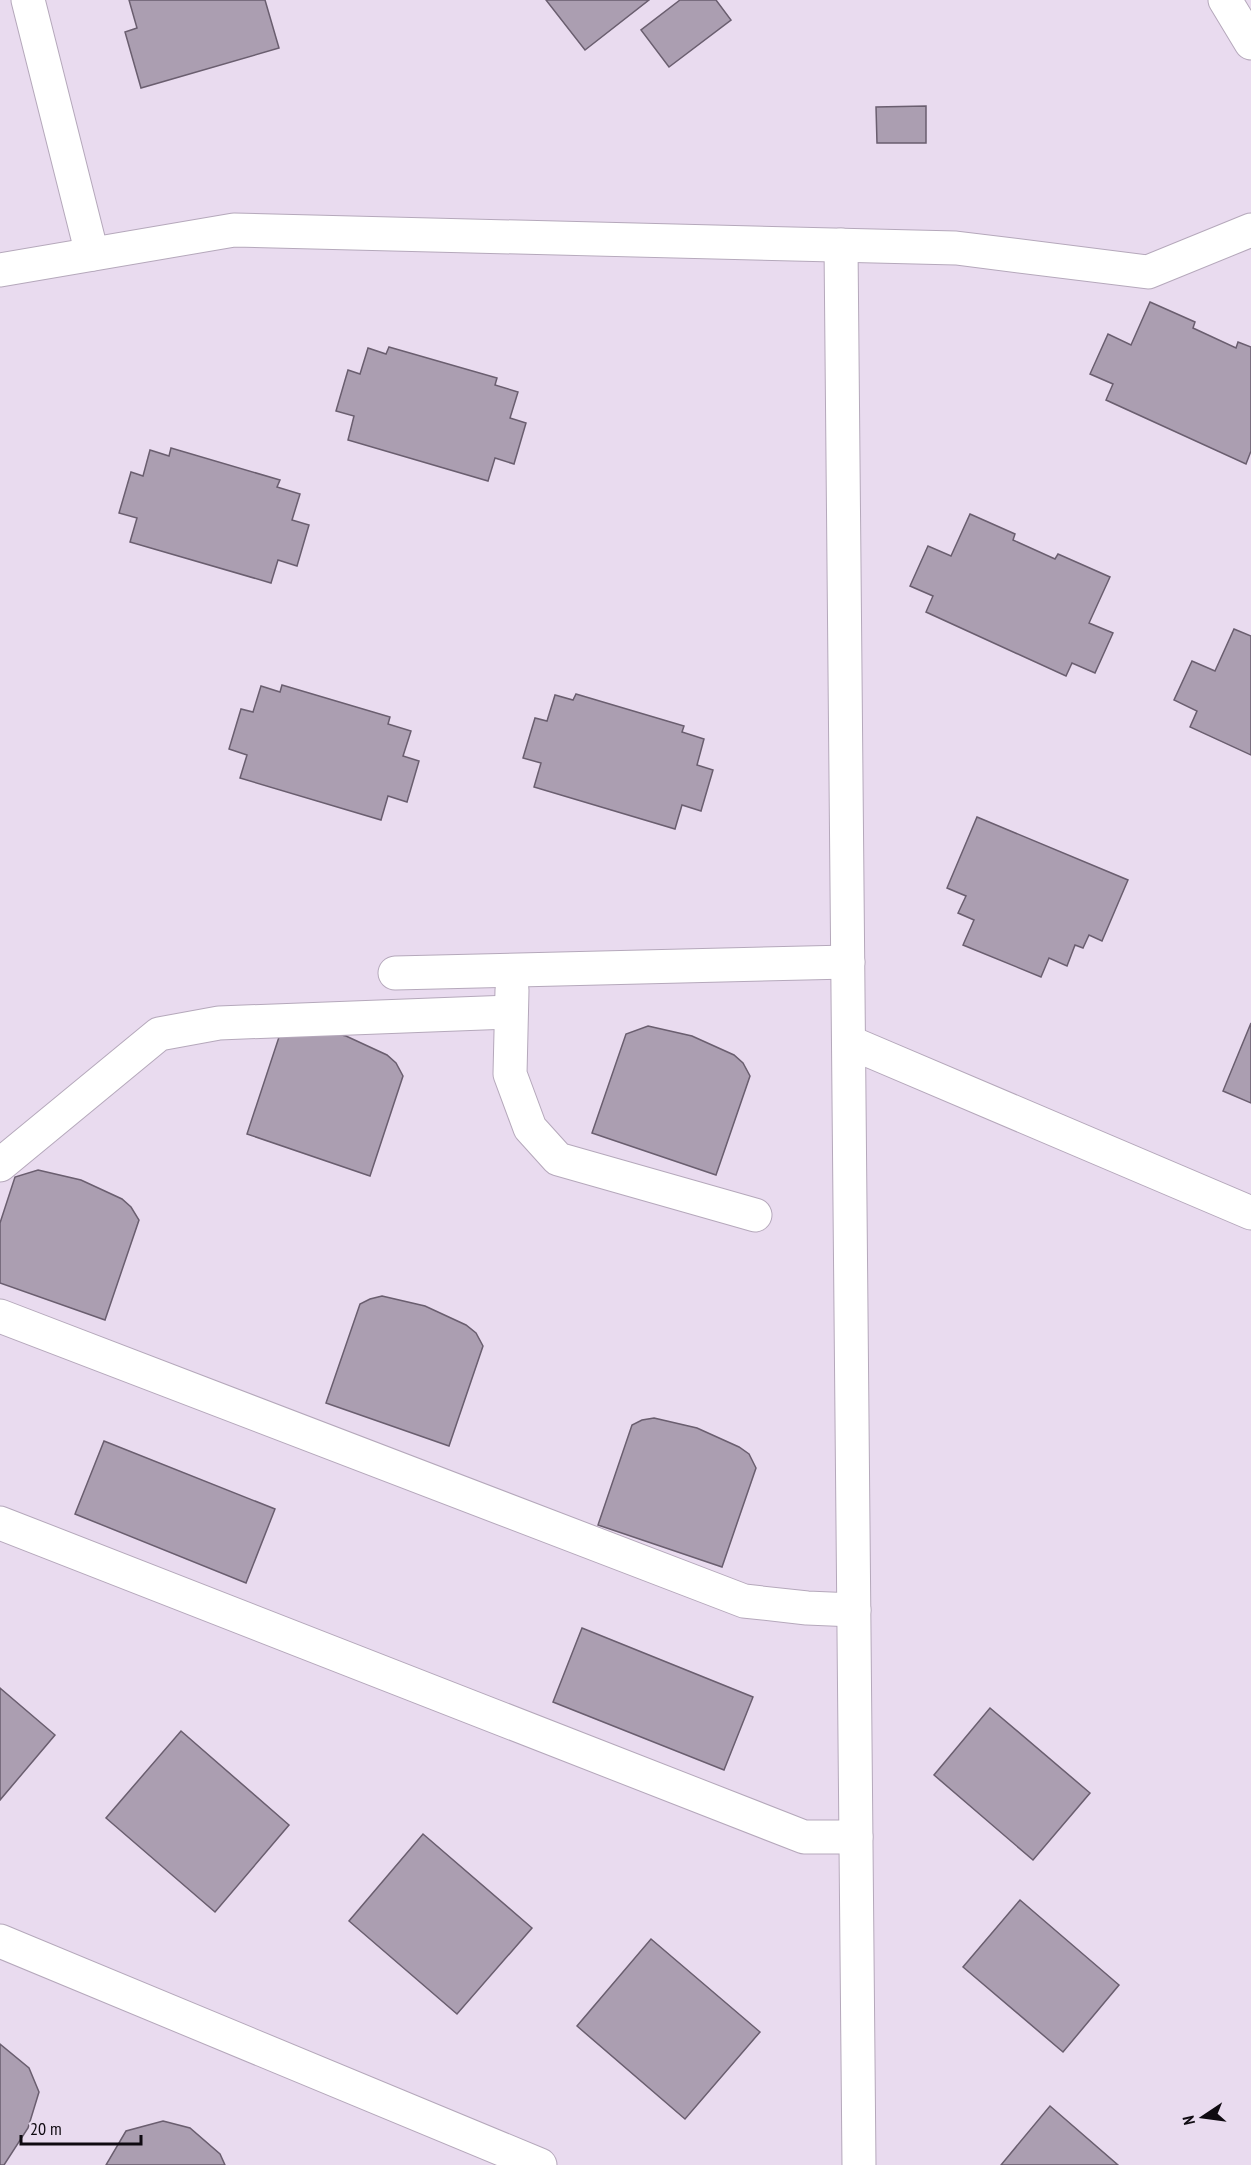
<svg xmlns="http://www.w3.org/2000/svg" width="1251" height="2165" viewBox="0 0 1251 2165" font-family="'PT Sans Narrow',sans-serif">
  <style>
    .building { fill: #ab9eb1; stroke: #6a5e6f; stroke-width: 1.5 }
    .lines { fill: none; stroke-linecap: round; stroke-linejoin: round }
    .minor-casing { stroke: #b5a8bb; stroke-width: 35 }
    .minor { stroke: #fff; stroke-width: 33 }
  </style>
  <rect width="100%" height="100%" fill="#e9dbef"/>
  <g class="building">
    <path d="M129,0H265L279,48L141,88L125,32L137,28Z"/>
    <path d="M546,0H649L585,50Z"/>
    <path d="M680,0H716L731,20L669,67L641,30Z"/>
    <path d="M926,106V143H877L876,107Z"/>
    <path d="M1150,302L1195,322L1193,328L1236,348L1238,342L1251,347V451L1246,464L1106,400L1113,384L1090,374L1108,334L1131,345Z"/>
    <path d="M389,347L497,378L495,385L518,392L510,418L526,423L514,464L495,458L488,481L348,440L354,416L336,411L348,370L360,374L368,348L386,354Z"/>
    <path d="M171,448L280,480L277,487L300,494L292,520L309,525L297,566L278,560L271,583L130,542L137,518L119,513L131,472L143,476L150,450L169,456Z"/>
    <path d="M970,514L1015,534L1013,540L1055,559L1058,554L1110,577L1089,623L1113,633L1095,673L1072,663L1066,676L926,612L933,596L910,586L928,546L951,556Z"/>
    <path d="M1234,629L1251,636V755L1190,727L1197,711L1174,700L1192,661L1215,671Z"/>
    <path d="M282,685L390,717L388,724L411,731L403,756L419,761L407,802L388,796L381,820L240,778L247,755L229,749L241,709L253,712L261,686L280,692Z"/>
    <path d="M576,694L684,726L682,732L704,739L697,765L713,770L701,811L682,805L675,829L534,787L541,763L523,758L535,718L547,721L555,695L573,700Z"/>
    <path d="M977,817L1128,880L1102,941L1089,935L1083,948L1075,945L1067,966L1049,958L1041,977L963,945L974,920L958,913L966,896L947,888Z"/>
    <path d="M1251,1023V1103L1223,1091Z"/>
    <path d="M302,1026L346,1036L387,1055L396,1063L403,1076L370,1176L247,1134L280,1034Z"/>
    <path d="M648,1026L692,1036L734,1055L743,1063L750,1076L716,1175L592,1133L626,1034Z"/>
    <path d="M38,1170L81,1180L122,1199L131,1207L139,1220L105,1320L0,1283V1223L15,1177Z"/>
    <path d="M382,1296L425,1306L466,1325L476,1333L483,1346L449,1446L326,1403L360,1304L370,1299Z"/>
    <path d="M654,1418L697,1428L739,1447L749,1454L756,1468L722,1567L598,1525L632,1425L642,1420Z"/>
    <path d="M104,1441L275,1509L246,1583L75,1514Z"/>
    <path d="M582,1628L753,1697L724,1770L553,1702Z"/>
    <path d="M0,1688L55,1735L0,1800Z"/>
    <path d="M990,1708L1090,1793L1033,1860L934,1775Z"/>
    <path d="M181,1731L289,1825L215,1912L106,1818Z"/>
    <path d="M423,1834L532,1928L457,2014L349,1921Z"/>
    <path d="M1020,1900L1119,1985L1063,2052L963,1967Z"/>
    <path d="M651,1939L760,2032L685,2119L577,2026Z"/>
    <path d="M0,2044L29,2068L39,2092L28,2128L4,2165H0Z"/>
    <path d="M1050,2106L1118,2165H1001Z"/>
    <path d="M163,2121L190,2128L220,2154L225,2165H106L126,2131Z"/>
  </g>
  <g class="lines">
    <g class="minor-casing">
      <g id="minor">
        <path d="M28,0L92,254"/>
        <path d="M1225,0L1251,43"/>
        <path d="M841,245L859,2165"/>
        <path d="M0,270L234,230L956,248L1148,272L1251,230"/>
        <path d="M395,973L848,962"/>
        <path d="M512,990L510,1074L530,1128L558,1159L755,1215"/>
        <path d="M849,1042L1251,1213"/>
        <path d="M0,1165L159,1034L219,1023L511,1012"/>
        <path d="M0,1316L744,1601L807,1608L854,1610"/>
        <path d="M0,1523L804,1837H856"/>
        <path d="M0,1941L540,2165"/>
      </g>
    </g>
    <use href="#minor" class="minor"/>
  </g>
  <g transform="translate(1203 2117) rotate(257)" stroke="#e9dbef" stroke-width="4.5" paint-order="stroke">
  <path d="M0-4.5L10 22L0 15L-10 22Z" fill="#0f0a11"/>
  <text y="-9" font-size="16" font-weight="bold" text-anchor="middle" fill="#0f0a11">N</text>
  </g>
  <path d="M21 2135v9h120v-9" fill="none" stroke="#0f0a11" stroke-width="3"/>
  <text x="30" y="2135" font-size="18" fill="#0f0a11" stroke="#e9dbef" stroke-width="4.5" paint-order="stroke">20 m</text>
</svg>
